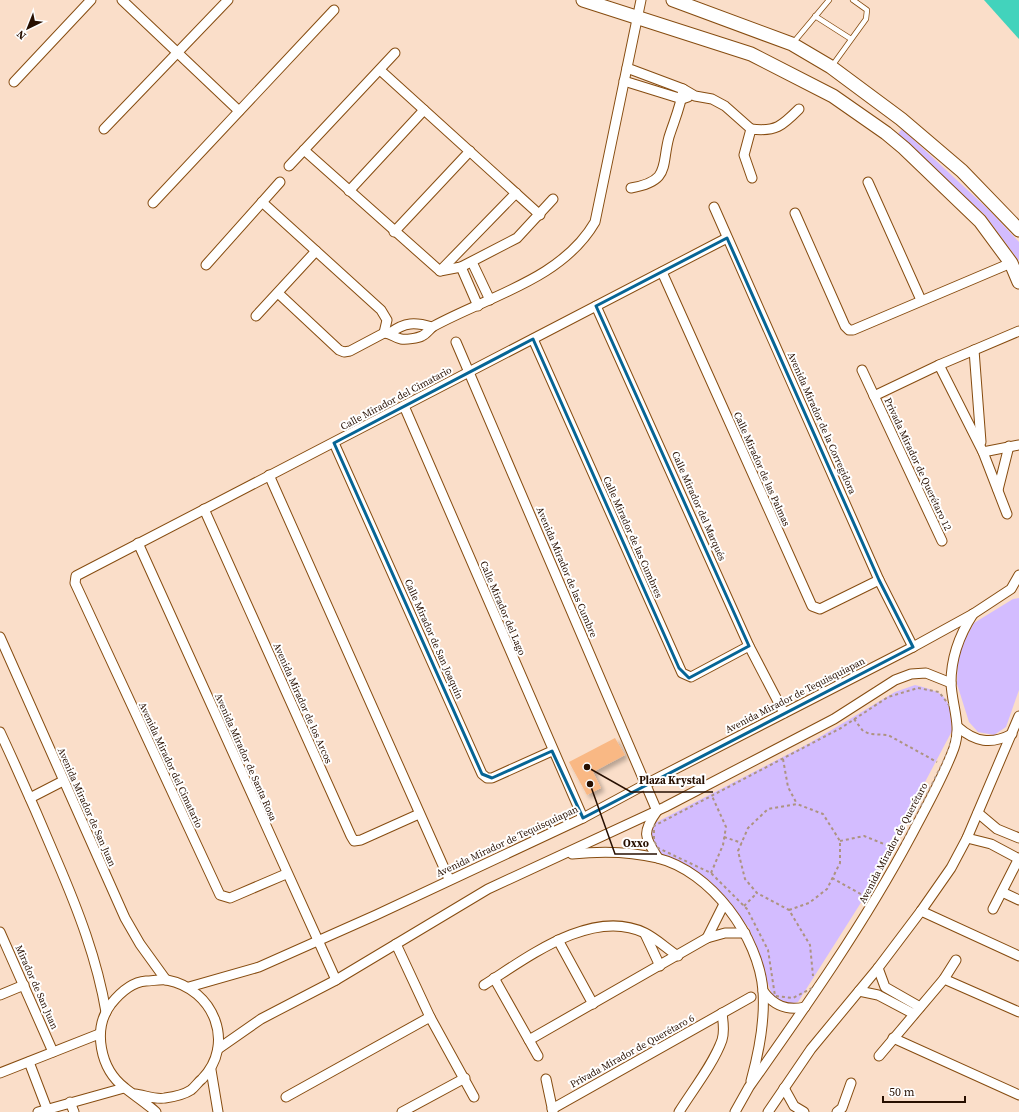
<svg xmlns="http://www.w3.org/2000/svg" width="1019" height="1112" viewBox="0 0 1019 1112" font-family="'Source Serif 4',serif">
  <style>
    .green { fill: #d3bcff }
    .water { fill: #42d3bc }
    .building { fill: #f9b884; filter: url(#shadow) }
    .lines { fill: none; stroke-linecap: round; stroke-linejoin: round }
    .lane-casing { stroke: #864c10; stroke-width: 6 }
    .street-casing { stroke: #864c10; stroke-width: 11 }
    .secondary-casing { stroke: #864c10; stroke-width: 15 }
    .path { stroke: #ad9380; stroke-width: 2; stroke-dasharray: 3 3; stroke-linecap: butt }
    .lane { stroke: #fff; stroke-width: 4.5 }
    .street { stroke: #fff; stroke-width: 9 }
    .secondary { stroke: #fff; stroke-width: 13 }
    .marked { fill: none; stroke: #076595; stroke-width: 3; stroke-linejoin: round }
    .labels { text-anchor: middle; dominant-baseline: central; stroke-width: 4; stroke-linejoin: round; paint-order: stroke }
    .street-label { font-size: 10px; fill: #270f00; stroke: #fff }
    .leader { fill: none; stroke: #270f00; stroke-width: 1.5 }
    .callout-dot { fill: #270f00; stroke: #fff; stroke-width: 1.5 }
    .callout-label { font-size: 11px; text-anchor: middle; font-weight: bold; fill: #270f00; stroke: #fff; stroke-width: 4; stroke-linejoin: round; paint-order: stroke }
  </style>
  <defs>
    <filter id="shadow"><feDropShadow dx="3.5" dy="3.5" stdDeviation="2" flood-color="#0004"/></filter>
  </defs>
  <rect width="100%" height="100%" fill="#fadec9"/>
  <g class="green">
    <path d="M902,129L989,210L1019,242V261L985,215L897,135Z"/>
    <path d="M1019,598V690L1006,727L994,735L978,732L969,722L957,684L958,653L974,623L1013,599Z"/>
    <path d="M915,685C948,693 950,698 952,731L862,901L798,1002L785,1005L773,998L749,928L709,880L655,851L649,843L651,825L808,744L895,692Z"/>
  </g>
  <path class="water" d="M984,0H1019V39Z"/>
  <path class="building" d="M615,738L625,755L593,772L601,788L587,795L569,762Z"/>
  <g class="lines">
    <g class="lane-casing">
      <g id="lane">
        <path d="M815,16L851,39"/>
        <path d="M793,43L829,0"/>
        <path d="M832,66L866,19L867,10L853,0"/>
      </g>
    </g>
    <g class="street-casing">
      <g id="street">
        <path d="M122,0L239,111"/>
        <path d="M627,68L683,89L695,96L712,99L725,106L751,129"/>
        <path d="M380,70L540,215"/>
        <path d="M624,81L682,99L688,97"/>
        <path d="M14,82L91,0"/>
        <path d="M104,129L228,0"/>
        <path d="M304,150L440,271L461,267L517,238L553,199"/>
        <path d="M289,166L395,53"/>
        <path d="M752,178L744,155L751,129C776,132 782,126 799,109"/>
        <path d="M868,182L921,300"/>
        <path d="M631,188C671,181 661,166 669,137C674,121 681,106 683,89"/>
        <path d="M349,191L424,110"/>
        <path d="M262,202L381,310L387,320L384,333"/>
        <path d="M153,203L334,10"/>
        <path d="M714,207L879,580L913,647"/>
        <path d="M795,213L845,326L849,330H853L1011,263"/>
        <path d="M394,232L470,151"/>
        <path d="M472,262L490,300"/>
        <path d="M206,265L280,182"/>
        <path d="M461,267L478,306"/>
        <path d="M440,271L516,193"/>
        <path d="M662,272L812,606L820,609L879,580"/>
        <path d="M278,293L339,350L344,352L350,351L384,333C391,333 395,338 401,339C406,340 418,338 422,336C427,334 429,329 434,326C489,296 562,279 595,222L641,0"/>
        <path d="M596,306L749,646L784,713"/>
        <path d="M256,316L316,251"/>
        <path d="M390,333C405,322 415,322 432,327"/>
        <path d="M533,339L682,673L691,677L749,646"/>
        <path d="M456,342L657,811C642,832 644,837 658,858"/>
        <path d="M974,350L981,442"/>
        <path d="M939,365L983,452L1007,514"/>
        <path d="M862,370L942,541"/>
        <path d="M874,396L939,365L1019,331"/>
        <path d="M404,406L583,818"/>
        <path d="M334,443L482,774L487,778H492L552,751"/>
        <path d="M983,452L1019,445"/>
        <path d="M269,475L449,879"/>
        <path d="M998,490L1009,446"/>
        <path d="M204,509L351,836L354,841L361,840L419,814"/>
        <path d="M138,543L336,980"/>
        <path d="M0,637L125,918L140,944L166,980"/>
        <path d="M958,727C975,742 991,745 1012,734"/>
        <path d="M0,732C20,775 39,818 57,861C78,910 97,959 106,1012"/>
        <path d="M30,798L63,781"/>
        <path d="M978,813L997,829L1019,838"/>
        <path d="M967,838L991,844L1019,859"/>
        <path d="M572,854C600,851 629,851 657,858C711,871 759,937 763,991C765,1020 759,1052 751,1081"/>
        <path d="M286,874L230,898L220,895L75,583L76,576L727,238"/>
        <path d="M1002,892L1019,900"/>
        <path d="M993,909L1019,858"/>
        <path d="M921,911L1019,956"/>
        <path d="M0,932L53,1052"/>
        <path d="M645,934L660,966"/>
        <path d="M707,938L724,904"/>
        <path d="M558,940L593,1004"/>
        <path d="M396,944L430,1017L474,1097"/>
        <path d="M878,968L885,987L920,1007"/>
        <path d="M494,978L538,1056"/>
        <path d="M944,979L1019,1012"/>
        <path d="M484,985C527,958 592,907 645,933C657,939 667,949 678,956"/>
        <path d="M189,987L259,967L376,915L583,818L646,784L913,647L973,614L1011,589L1019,575"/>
        <path d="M763,991C774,1006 787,1011 805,1007"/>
        <path d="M859,991L878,995L914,1014"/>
        <path d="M0,995L24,985"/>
        <path d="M893,1038L1019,1095"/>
        <path d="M529,1040L707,938L725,933H745"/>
        <path d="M218,1049L261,1019L336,980L488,889L665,807L834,719L895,680L911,674L926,673L951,683"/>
        <path d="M879,1056L944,979L956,960"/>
        <path d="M29,1062L47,1109"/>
        <path d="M211,1070L218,1112"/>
        <path d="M0,1073L99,1034"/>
        <path d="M546,1079L553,1112"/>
        <path d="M784,1088L794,1106L804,1112"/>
        <path d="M135,1094C144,1095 156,1100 165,1098C172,1097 185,1094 191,1090C195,1087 198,1082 202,1079C236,1044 214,989 167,980C160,979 152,981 146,981C132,982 119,994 111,1004C92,1029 100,1069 125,1088C135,1096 146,1103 156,1112"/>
        <path d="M286,1097L430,1017"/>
        <path d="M70,1102L74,1112"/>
        <path d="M552,1109L751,997"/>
        <path d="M38,1112L124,1088"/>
        <path d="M402,1112L465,1078"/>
        <path d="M679,1112C692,1091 714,1063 722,1040C725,1031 723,1022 722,1013"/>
        <path d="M735,1112L749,1087C807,1005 864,924 911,836C926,807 943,778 954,748C962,726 952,706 951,683C951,659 960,634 973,614"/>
        <path d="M768,1112L811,1049L878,968L921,911L951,868L967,838L1019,716"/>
        <path d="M837,1112L842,1108L851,1083"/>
      </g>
    </g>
    <g class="secondary-casing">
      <g id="secondary">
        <path d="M583,0L751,54L833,96L886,133L904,148L980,221L1011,263L1019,282"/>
        <path d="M673,0L792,44L831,67L901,119L962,171L1019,230"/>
      </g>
    </g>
    <g class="path">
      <path d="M918,688L939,692L952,709L955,727L948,752L887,875L837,957L814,987L793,998L775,996L768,950L747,909L711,873L658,848L654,841V826L841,728L888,697Z"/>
      <path d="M854,719L863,731L870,734L888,735L937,762"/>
      <path d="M783,759L788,787L797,804"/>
      <path d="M724,837L742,843"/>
      <path d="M840,841L864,836L894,848"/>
      <path d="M711,873L723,845L726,827L712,796"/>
      <path d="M832,878L866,897"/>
      <path d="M744,906L757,893"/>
      <path d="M789,910L809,903L827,889L840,863V841L823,814L797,804L768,809L748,828L738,851L745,879L757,893L789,910L810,945L813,976"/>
    </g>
    <use href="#lane" class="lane"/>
    <use href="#street" class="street"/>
    <use href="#secondary" class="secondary"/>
  </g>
  <path class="marked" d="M727,238L879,580L913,647L583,818L552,751L492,778L482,774L334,443L533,339L679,668L689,678L749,646L596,306Z"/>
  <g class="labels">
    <g class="street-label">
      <text transform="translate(396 398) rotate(-28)">Calle Mirador del Cimatario</text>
      <text transform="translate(822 423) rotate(66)">Avenida Mirador de la Corregidora</text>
      <text transform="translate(918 464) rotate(65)">Privada Mirador de Querétaro 12</text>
      <text transform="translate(762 469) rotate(66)">Calle Mirador de las Palmas</text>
      <text transform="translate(699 506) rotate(66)">Calle Mirador del Marqués</text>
      <text transform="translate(633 537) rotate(66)">Calle Mirador de las Cumbres</text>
      <text transform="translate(567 572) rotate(67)">Avenida Mirador de las Cumbre</text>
      <text transform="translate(503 608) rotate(67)">Calle Mirador del Lago</text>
      <text transform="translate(434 639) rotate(66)">Calle Mirador de San Joaquín</text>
      <text transform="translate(795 695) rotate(-27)">Avenida Mirador de Tequisquiapan</text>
      <text transform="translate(303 703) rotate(66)">Avenida Mirador de los Arcos</text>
      <text transform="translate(246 757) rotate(66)">Avenida Mirador de Santa Rosa</text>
      <text transform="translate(171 765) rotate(65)">Avenida Mirador del Cimatario</text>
      <text transform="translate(87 807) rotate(66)">Avenida Mirador de San Juan</text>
      <text transform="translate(507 841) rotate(-25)">Avenida Mirador de Tequisquiapan</text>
      <text transform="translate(893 843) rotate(-62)">Avenida Mirador de Querétaro</text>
      <text transform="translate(37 987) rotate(66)">Mirador de San Juan</text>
      <text transform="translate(632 1051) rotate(-29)">Privada Mirador de Querétaro 6</text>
    </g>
  </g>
  <path class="leader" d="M587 767L631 792H713M590 784L615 854H657"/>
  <g class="callout-dot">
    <circle cx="587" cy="767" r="4"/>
    <circle cx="590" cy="784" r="4"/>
  </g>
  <g class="callout-label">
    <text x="672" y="784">Plaza Krystal</text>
    <text x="636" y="847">Oxxo</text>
  </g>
  <g transform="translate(28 28) rotate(223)" stroke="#ffffff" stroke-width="3" paint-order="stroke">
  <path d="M0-3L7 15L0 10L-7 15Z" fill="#270f00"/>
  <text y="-6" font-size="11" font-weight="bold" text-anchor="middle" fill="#270f00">N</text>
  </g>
  <path d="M883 1096v6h82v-6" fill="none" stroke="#270f00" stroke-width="2"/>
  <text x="889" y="1096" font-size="12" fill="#270f00" stroke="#ffffff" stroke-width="3" paint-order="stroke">50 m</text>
</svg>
